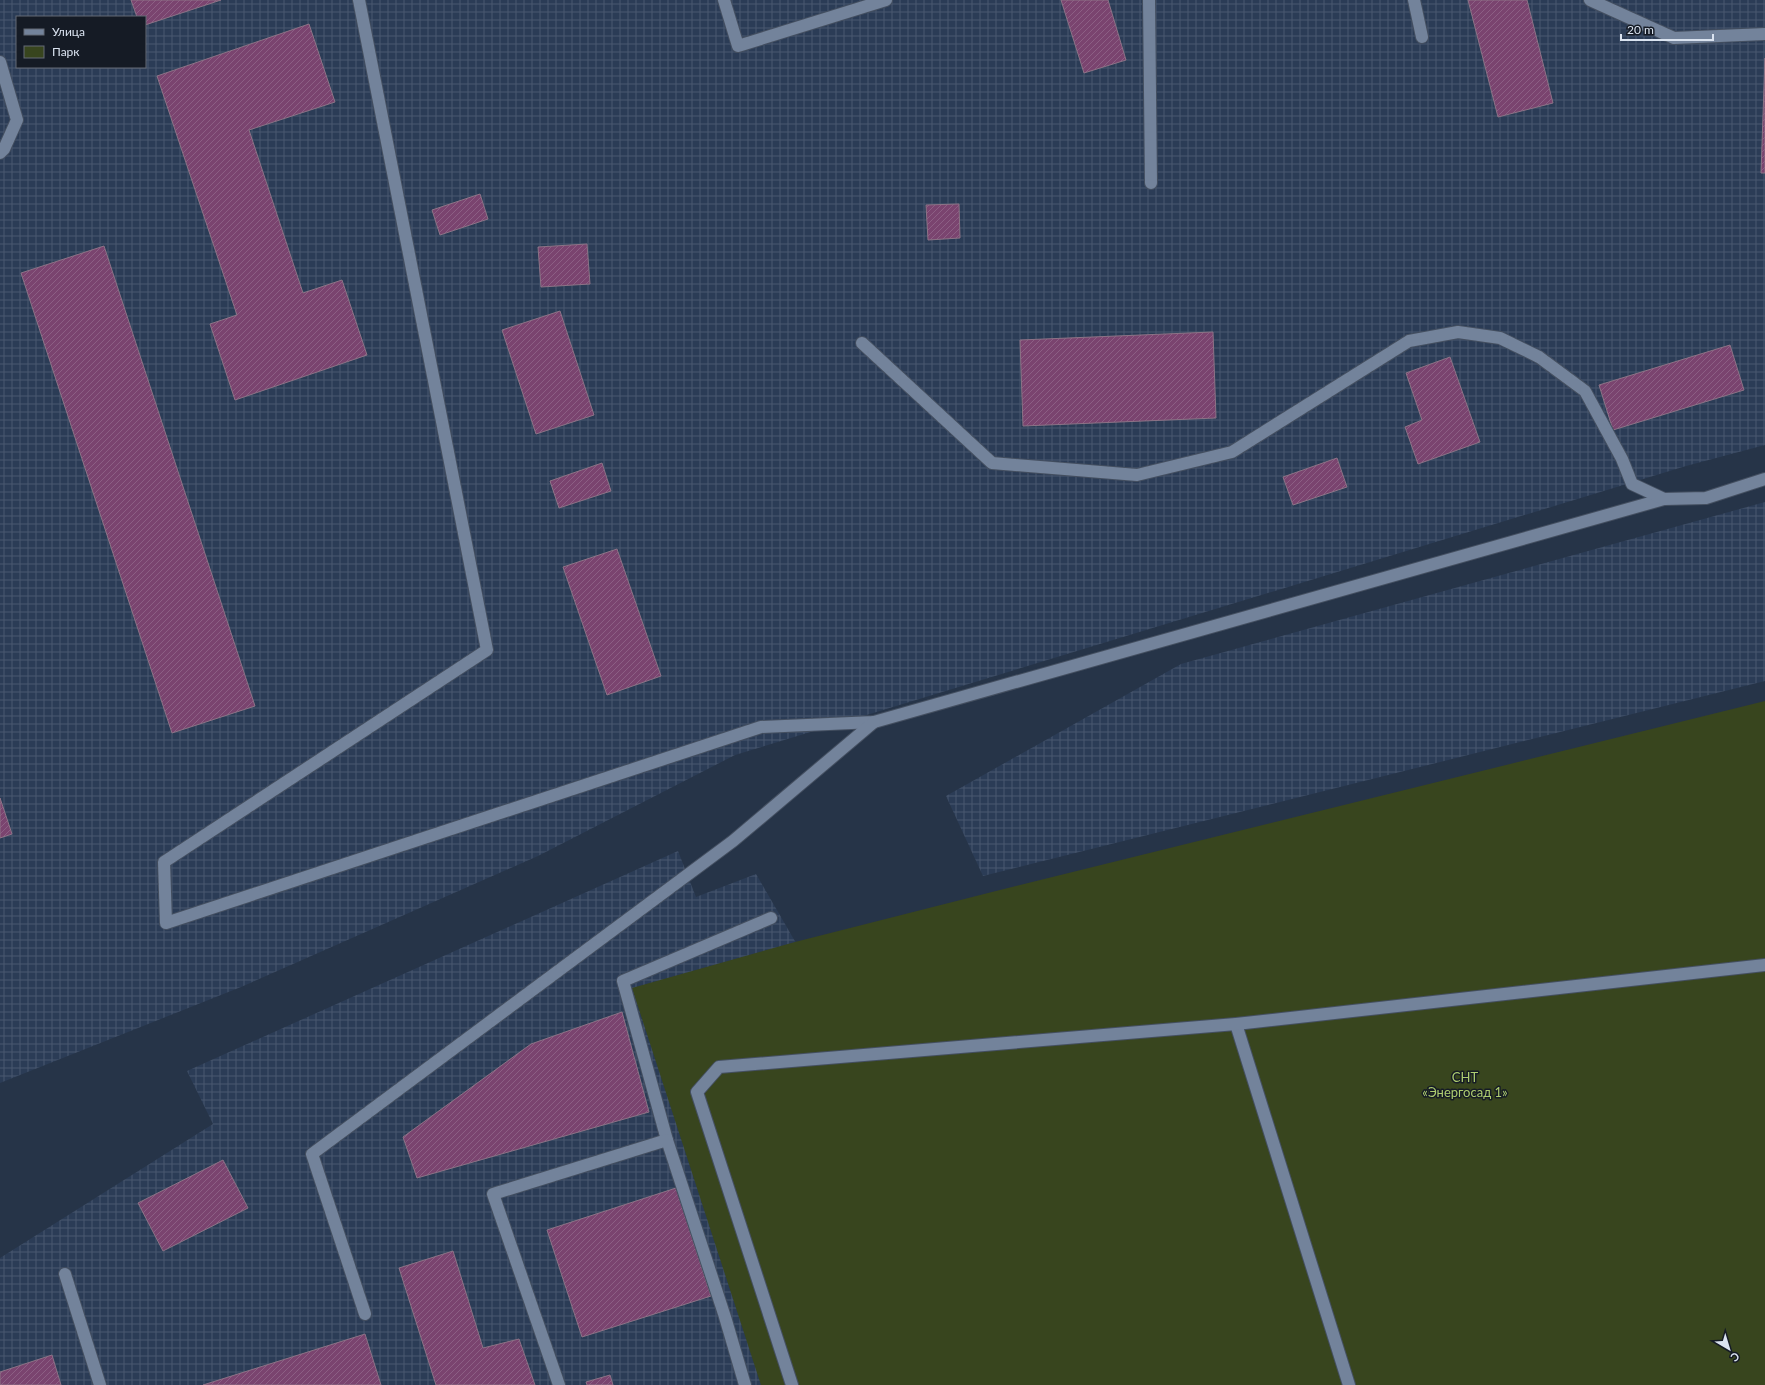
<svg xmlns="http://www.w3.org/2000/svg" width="1765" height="1385" viewBox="0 0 1765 1385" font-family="Lato,sans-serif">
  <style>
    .industrial { fill: url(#industrial-grid); fill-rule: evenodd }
    .green { fill: #38451e }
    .building { fill: url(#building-hatch); stroke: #8c7386 }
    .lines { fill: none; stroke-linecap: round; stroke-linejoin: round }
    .minor-casing { stroke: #444f60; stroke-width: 14 }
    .minor { stroke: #73839b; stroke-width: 12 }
    .labels { text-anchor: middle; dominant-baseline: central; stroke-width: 3; stroke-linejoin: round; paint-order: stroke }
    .park-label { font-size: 13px; fill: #aecd70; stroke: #151b25 }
  </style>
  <defs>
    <pattern id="industrial-grid" width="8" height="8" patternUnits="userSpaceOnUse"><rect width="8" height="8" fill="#2b3c56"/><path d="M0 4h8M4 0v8" fill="none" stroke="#49586f"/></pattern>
    <pattern id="building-hatch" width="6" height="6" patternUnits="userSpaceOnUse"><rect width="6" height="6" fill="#7a446f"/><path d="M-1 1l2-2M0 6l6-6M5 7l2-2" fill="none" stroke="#8c5f84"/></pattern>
  </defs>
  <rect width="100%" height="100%" fill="#263448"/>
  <g class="industrial">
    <path d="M0,0H1765V445L1686,466L735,755L538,856L241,987L0,1083ZM17,17H145V67H17Z"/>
    <path d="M1765,502V681L983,876L946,796L1181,664Z"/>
    <path d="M678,851L696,897L756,874L796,943L762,1385H0V1258L213,1124L187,1071Z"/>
  </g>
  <path class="green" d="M1765,701V1385H761L632,988L795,942L992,892Z"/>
  <g class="building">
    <path d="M131,0H221L145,25V17H137Z"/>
    <path d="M1061,0H1108L1126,60L1084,73Z"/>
    <path d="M1468,0H1527L1553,103L1498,117Z"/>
    <path d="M309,24L335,102L249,130L303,293L342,280L367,355L235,400L210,324L237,315L157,76Z"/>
    <path d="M1765,58V173H1761Z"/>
    <path d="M480,194L488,219L440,235L432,210Z"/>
    <path d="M959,204L960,238L928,240L926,205Z"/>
    <path d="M587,244L590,284L541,287L538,247Z"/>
    <path d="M104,246L255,706L172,733L21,273Z"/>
    <path d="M560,311L594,415L536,434L502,330Z"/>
    <path d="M1213,332L1216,418L1023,426L1020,340Z"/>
    <path d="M1730,345L1744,390L1613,430L1599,385Z"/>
    <path d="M1450,357L1480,442L1418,464L1405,427L1422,420L1406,373Z"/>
    <path d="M1337,458L1347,487L1293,505L1283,477Z"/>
    <path d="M602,463L611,491L559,508L550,481Z"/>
    <path d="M617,549L661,676L607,695L563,567Z"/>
    <path d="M0,798L12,834L0,838Z"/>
    <path d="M622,1012L649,1112L417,1178L403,1137L531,1044Z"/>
    <path d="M223,1160L248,1208L163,1251L138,1203Z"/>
    <path d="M676,1188L711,1296L582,1337L547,1230Z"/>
    <path d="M453,1251L483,1348L519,1339L535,1385H436L399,1268Z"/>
    <path d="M365,1334L381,1385H203Z"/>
    <path d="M52,1355L61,1385H0V1372Z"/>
    <path d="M610,1375L613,1385H587L586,1382Z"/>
  </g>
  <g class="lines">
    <g class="minor-casing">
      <g id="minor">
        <path d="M359,0L487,650L164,862L166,923L761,727L874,722L1664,499"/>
        <path d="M724,0L738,46L886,0"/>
        <path d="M1149,0L1151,183"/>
        <path d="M1414,0L1422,37"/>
        <path d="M1590,0L1674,38L1765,34"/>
        <path d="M0,62L17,120L4,149L0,153"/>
        <path d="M862,343L992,463L1137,475L1232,452L1409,341L1458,332L1500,338L1539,357L1585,391L1622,459L1632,484L1664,499L1706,498L1765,479"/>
        <path d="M1236,1024L1349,1385"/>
        <path d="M667,1140L623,981L771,918"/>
        <path d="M65,1274L100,1385"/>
        <path d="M365,1314L312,1154L733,841L874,722"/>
        <path d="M559,1385L493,1194L667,1140L725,1317L745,1385"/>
        <path d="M792,1385L697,1092L719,1067L1236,1024L1765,965"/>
      </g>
    </g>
    <use href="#minor" class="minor"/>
  </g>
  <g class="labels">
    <g class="park-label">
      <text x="1465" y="1077">СНТ<tspan x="1465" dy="15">«Энергосад 1»</tspan></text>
    </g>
  </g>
  <rect x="16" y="16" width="130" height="52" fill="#151b25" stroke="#646b76"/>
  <rect x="24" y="29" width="20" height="6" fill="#73839b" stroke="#646b76"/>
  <text x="52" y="36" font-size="12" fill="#dae3f0">Улица</text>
  <rect x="24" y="46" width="20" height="12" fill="#38451e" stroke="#646b76"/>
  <text x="52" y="56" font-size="12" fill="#dae3f0">Парк</text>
  <g transform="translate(1729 1349) rotate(142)" stroke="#151b25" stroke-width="3" paint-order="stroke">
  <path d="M0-3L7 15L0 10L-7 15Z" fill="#dae3f0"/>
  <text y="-6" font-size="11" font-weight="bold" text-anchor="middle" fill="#dae3f0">С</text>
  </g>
  <path d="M1621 34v6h92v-6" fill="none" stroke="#dae3f0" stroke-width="2"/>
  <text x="1627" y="34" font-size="12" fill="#dae3f0" stroke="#151b25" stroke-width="3" paint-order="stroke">20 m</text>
</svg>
